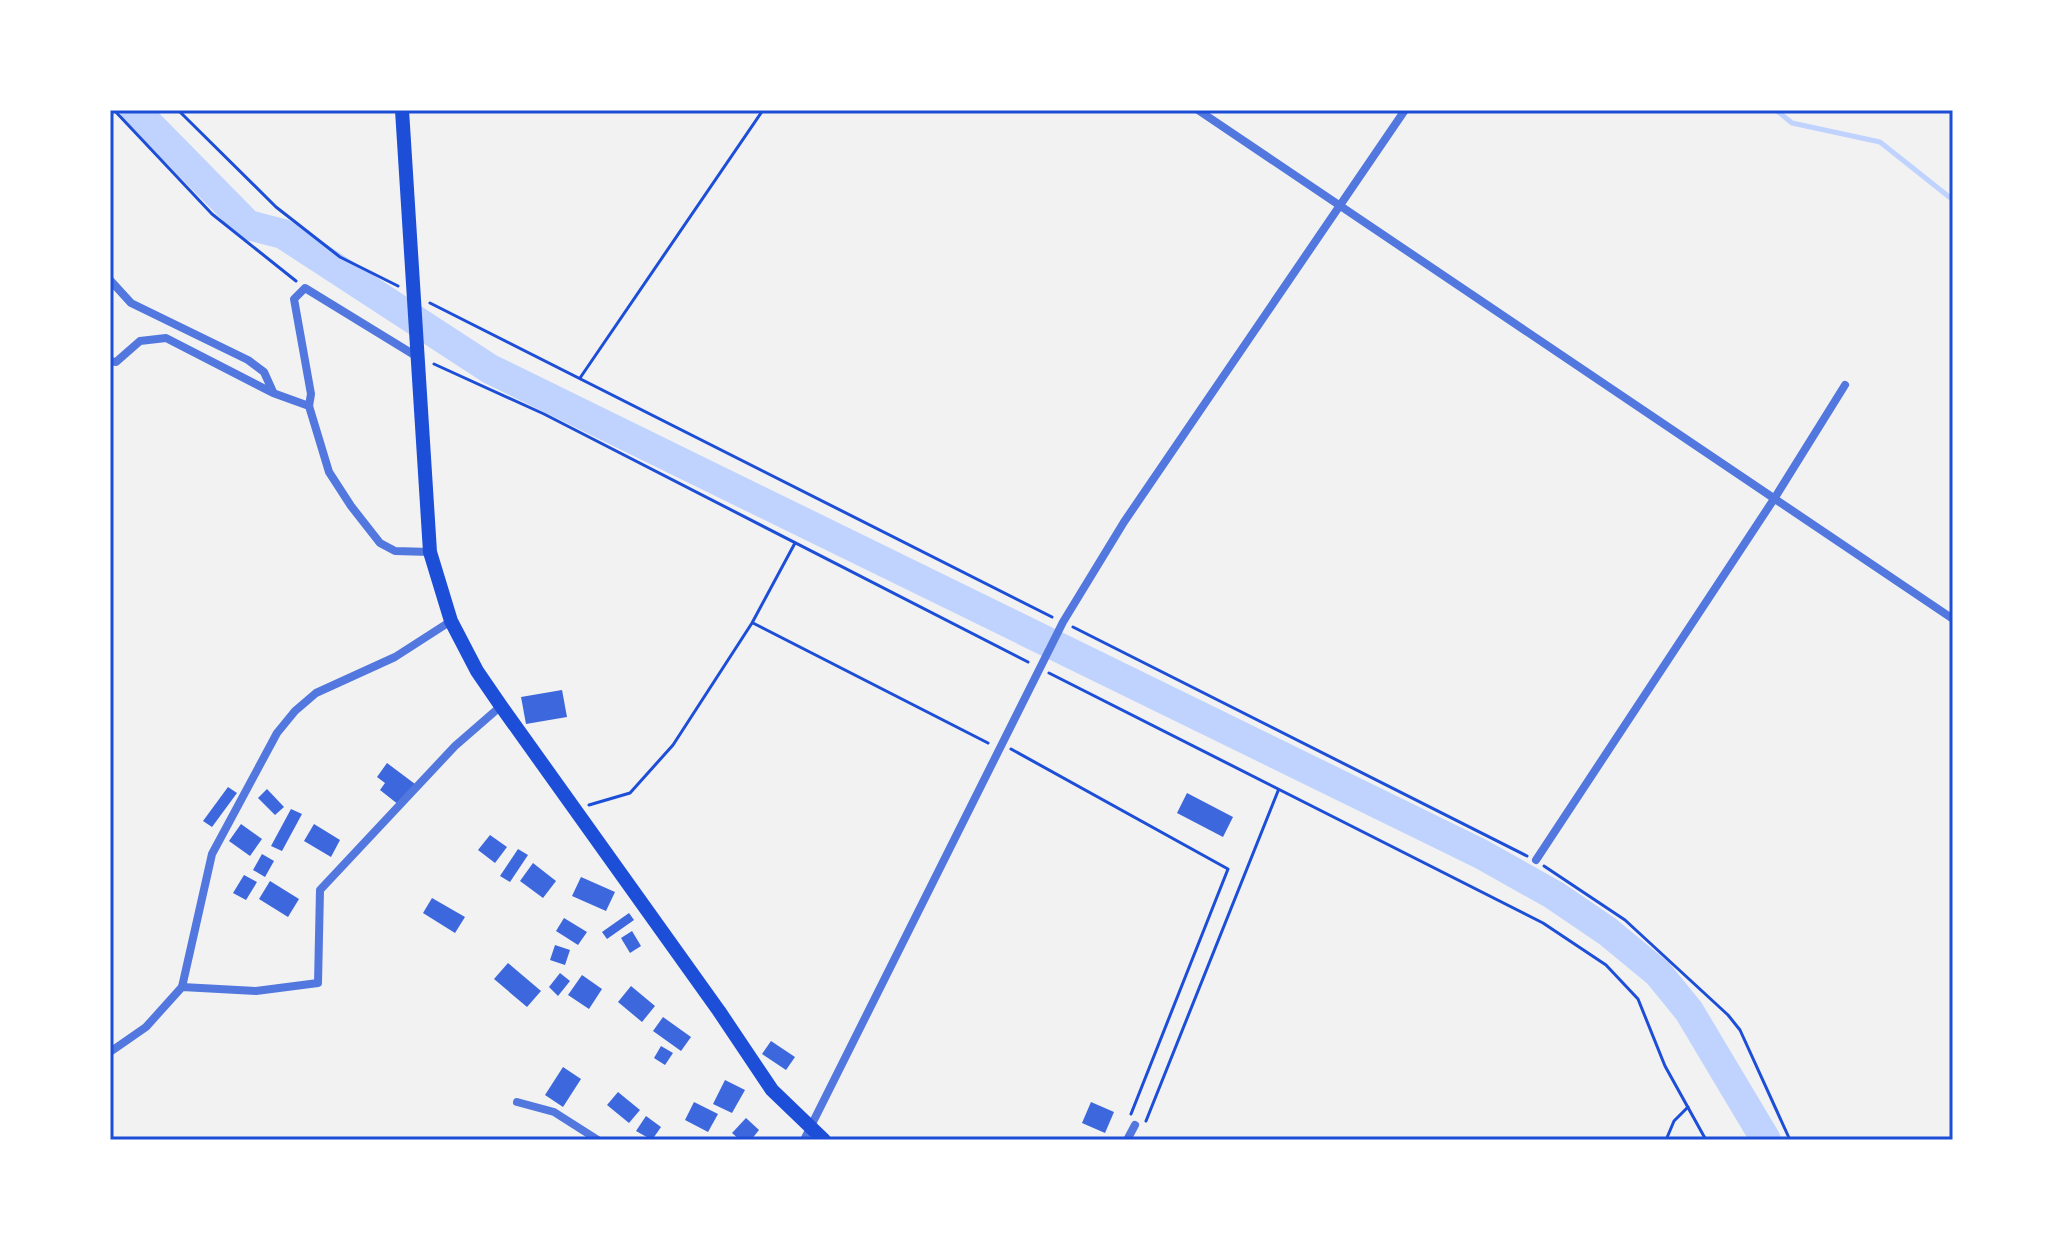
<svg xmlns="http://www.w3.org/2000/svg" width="2063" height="1250" viewBox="0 0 2063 1250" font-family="Ubuntu,sans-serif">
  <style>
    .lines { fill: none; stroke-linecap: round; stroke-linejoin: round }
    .stream { stroke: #bfd3fe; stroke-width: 5 }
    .river { stroke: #bfd3fe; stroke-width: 30 }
    .building { fill: #3d67dc }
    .path { stroke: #1d4ed8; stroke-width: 3 }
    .minor { stroke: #5277de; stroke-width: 8 }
    .secondary { stroke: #1d4ed8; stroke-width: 14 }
    .neatline { fill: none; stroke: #1d4ed8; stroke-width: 3 }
  </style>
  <rect width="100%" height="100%" fill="#f2f2f2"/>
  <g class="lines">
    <path class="stream" d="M1776,110L1792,123L1880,142L1953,200"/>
    <path class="river" d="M135,110L248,225L283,234L490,369L1481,854L1554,895L1607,931L1658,973L1689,1011L1766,1140"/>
  </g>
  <g class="building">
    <path d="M562,690L567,717L526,724L521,697Z"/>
    <path d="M387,763L415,784L399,805L380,790L385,783L377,777Z"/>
    <path d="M228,787L237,793L212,827L203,821Z"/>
    <path d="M267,789L284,807L275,815L258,798Z"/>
    <path d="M1187,793L1233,817L1223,837L1177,813Z"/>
    <path d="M291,809L302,814L282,851L271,846Z"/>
    <path d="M241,824L262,839L250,856L229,841Z"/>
    <path d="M314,824L340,840L331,857L304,841Z"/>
    <path d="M490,835L507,847L495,863L478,850Z"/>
    <path d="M518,849L528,855L510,882L500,876Z"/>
    <path d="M262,854L274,861L265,877L253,870Z"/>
    <path d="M533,863L556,881L543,898L520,881Z"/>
    <path d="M244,875L257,882L246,900L233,893Z"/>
    <path d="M581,877L615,892L606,911L572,896Z"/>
    <path d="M270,881L299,899L288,917L259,899Z"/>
    <path d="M432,898L465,917L455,933L423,913Z"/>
    <path d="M629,913L634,920L607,939L602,932Z"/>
    <path d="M564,918L587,932L578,945L556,931Z"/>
    <path d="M632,931L641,946L630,953L621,938Z"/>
    <path d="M555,945L570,950L565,965L550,960Z"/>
    <path d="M508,963L541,991L527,1007L494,979Z"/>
    <path d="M560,973L570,981L558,996L549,987Z"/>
    <path d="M582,975L602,989L589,1009L568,995Z"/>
    <path d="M631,986L655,1006L642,1022L618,1002Z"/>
    <path d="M663,1017L691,1037L681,1051L653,1031Z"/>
    <path d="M771,1041L795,1057L786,1070L762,1054Z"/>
    <path d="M661,1046L673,1053L665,1065L654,1058Z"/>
    <path d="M563,1067L581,1079L563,1107L545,1095Z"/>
    <path d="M725,1080L745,1090L732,1113L713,1104Z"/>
    <path d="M618,1092L640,1110L629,1123L607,1105Z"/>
    <path d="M694,1102L718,1114L708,1132L685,1120Z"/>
    <path d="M1091,1102L1114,1112L1105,1133L1082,1123Z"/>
    <path d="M646,1116L661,1127L652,1140L636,1131Z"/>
    <path d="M746,1118L759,1130L751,1140H740L732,1133Z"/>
  </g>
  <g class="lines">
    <g class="path">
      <path d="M114,110L212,214L296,281"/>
      <path d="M178,110L276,207L340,257L398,286"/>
      <path d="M430,303L1052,617"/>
      <path d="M434,364L544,414L1028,662"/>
      <path d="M580,378L763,110"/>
      <path d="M753,623L988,743"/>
      <path d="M1073,627L1527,856"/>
      <path d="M1049,673L1543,923L1606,965L1638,999L1665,1066L1706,1140"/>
      <path d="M1011,749L1228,869L1131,1114"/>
      <path d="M589,805L630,793L673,745L752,623L795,543"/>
      <path d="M1544,866L1625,920L1728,1015L1740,1030L1790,1140"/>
      <path d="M1146,1121L1278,791"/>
      <path d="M1666,1140L1674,1121L1688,1107"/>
    </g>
    <g class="minor">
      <path d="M1198,110L1953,619"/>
      <path d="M110,280L131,303L248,360L264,372L273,392"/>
      <path d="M110,361L116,362L140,341L166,338L273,393L309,406L329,472L351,506L380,543L395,551L430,552"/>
      <path d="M309,406L311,394L294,299L305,288L416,356"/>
      <path d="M1536,860L1774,499L1845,385"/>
      <path d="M182,987L212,854L277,733L295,711L316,693L395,657L451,621"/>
      <path d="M110,1052L146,1027L182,987L256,991L318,983L320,890L455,746L501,706"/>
      <path d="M517,1102L554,1112L598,1140"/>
      <path d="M804,1140L1063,622L1124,522L1405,110"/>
      <path d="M1127,1140L1135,1125"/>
    </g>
    <path class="secondary" d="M402,110L430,552L451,621L477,671L501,706L719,1011L772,1090L824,1140"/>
  </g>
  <rect width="2063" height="1250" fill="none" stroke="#ffffff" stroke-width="224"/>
  <rect x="112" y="112" width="1839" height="1026" class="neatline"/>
</svg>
